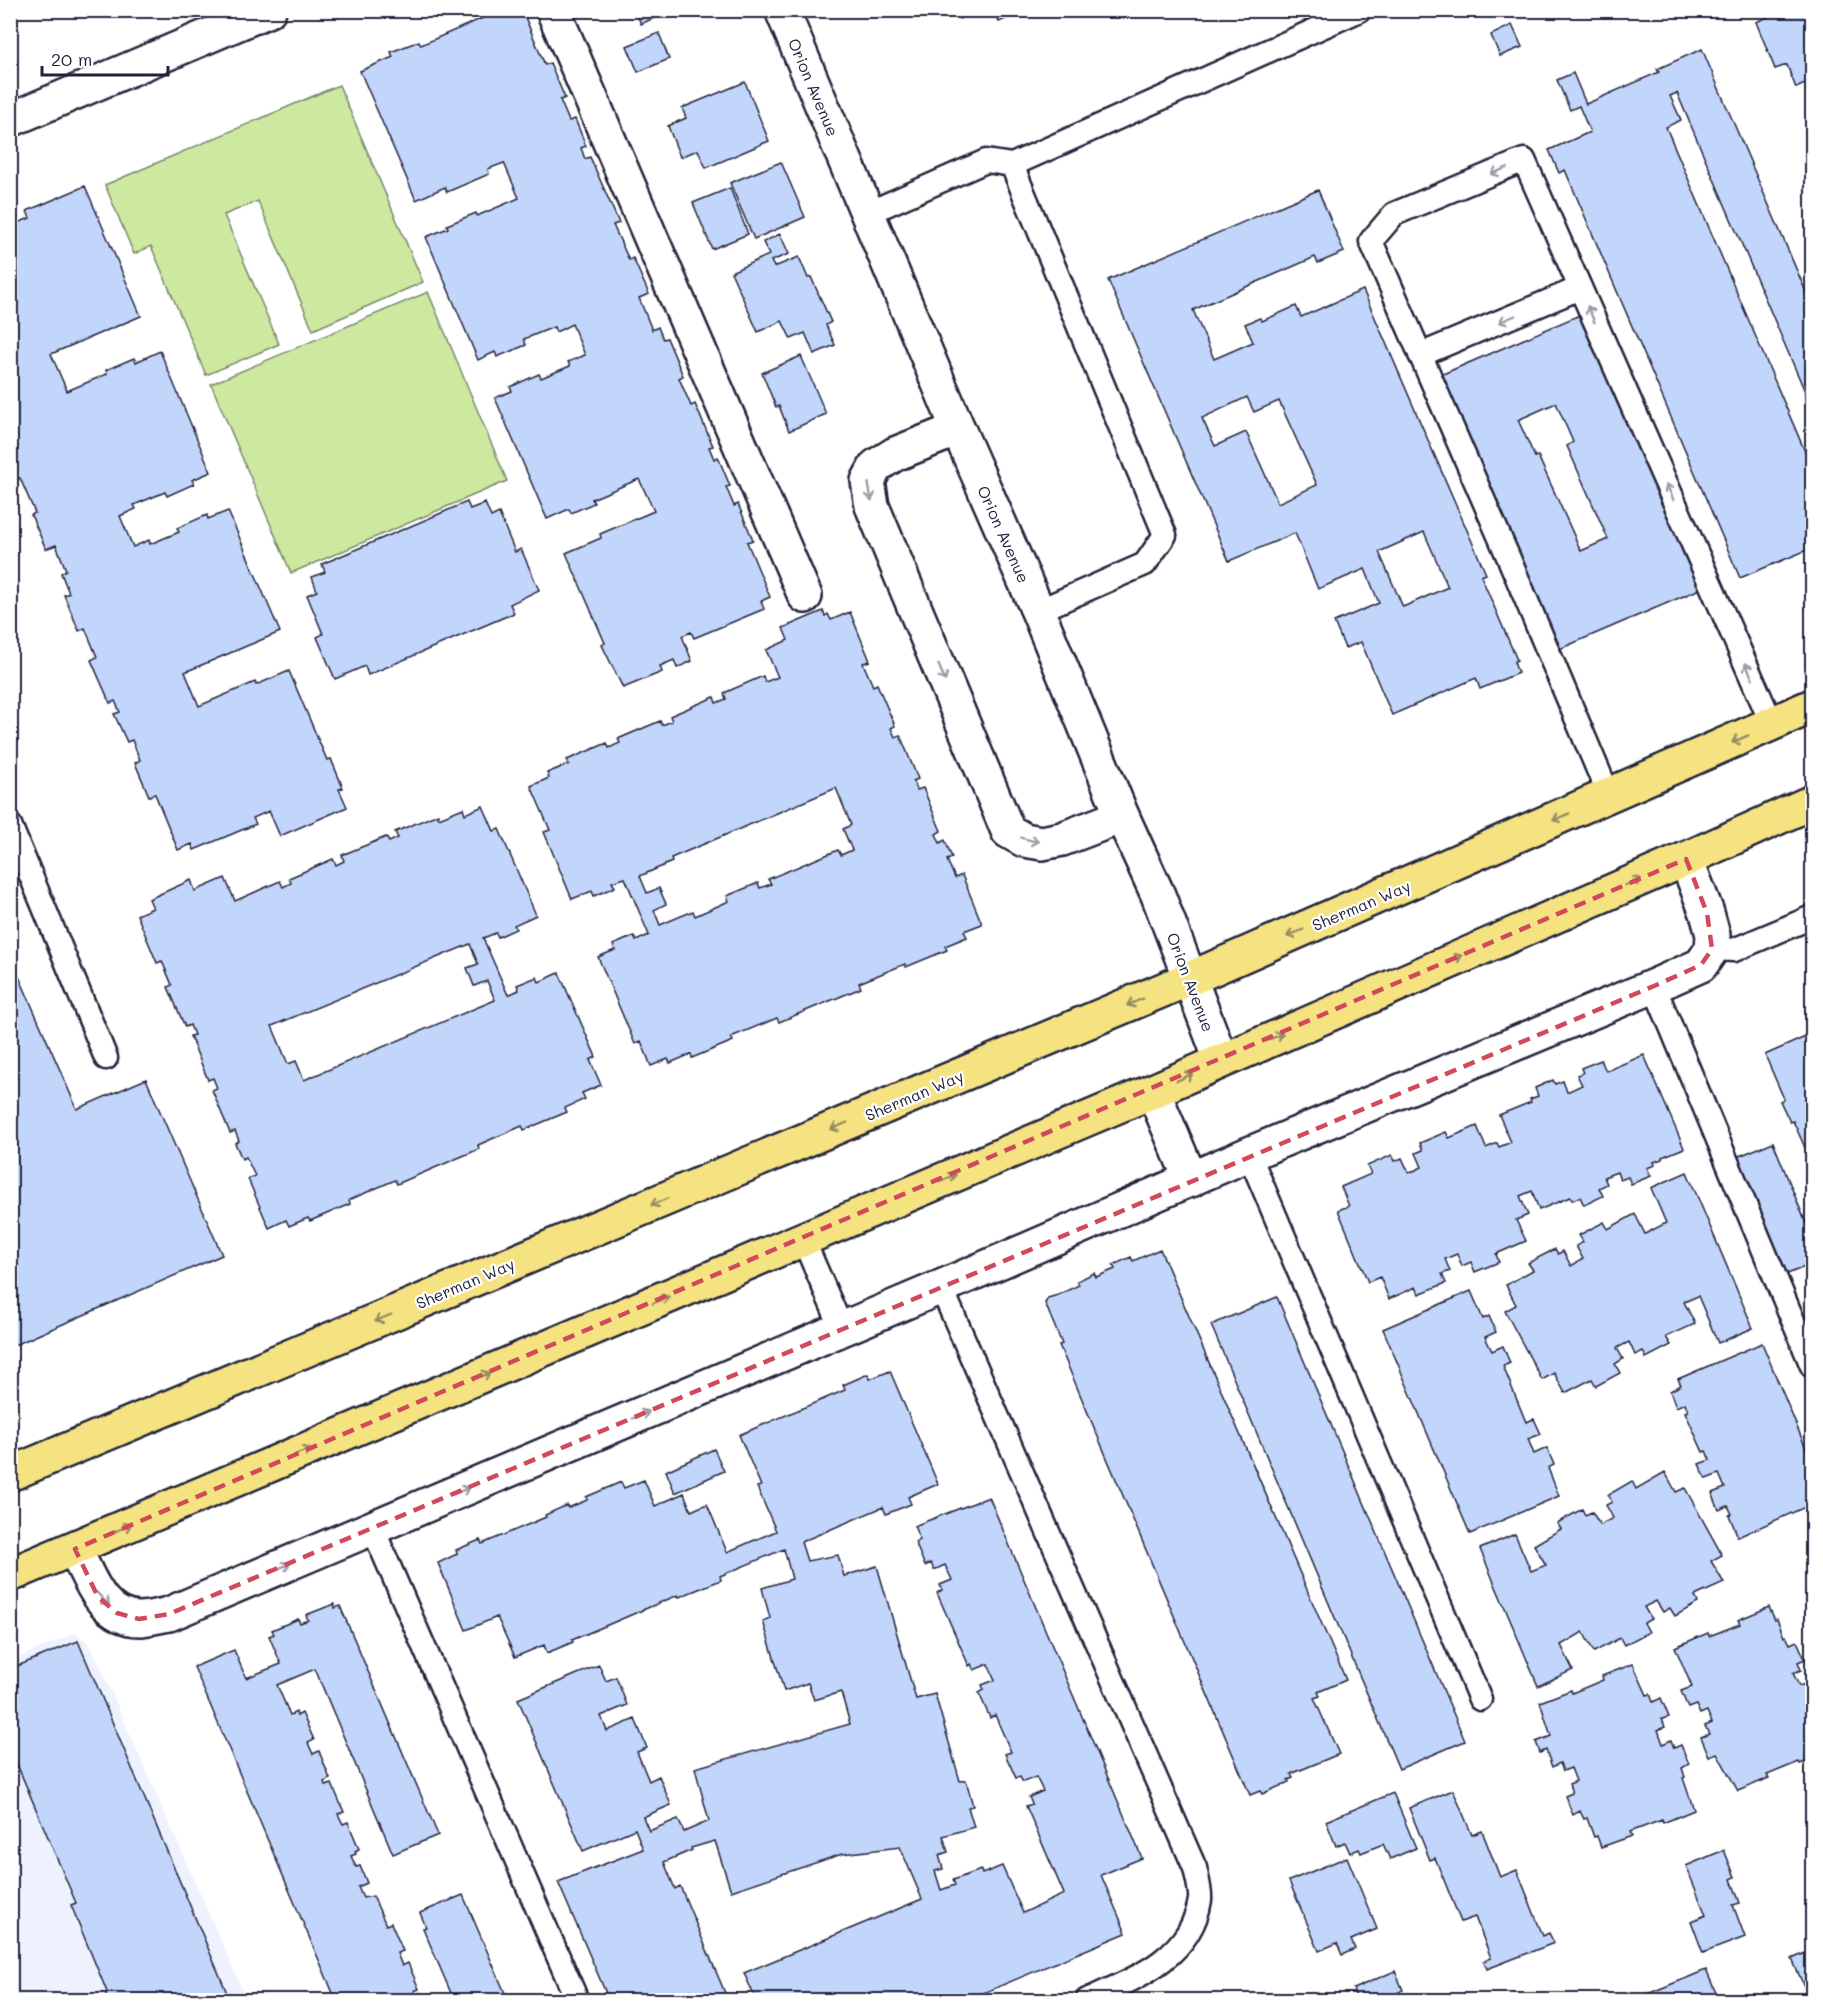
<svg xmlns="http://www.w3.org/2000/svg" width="1823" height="2011" viewBox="0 0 1823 2011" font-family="Mali,sans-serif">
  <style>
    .built { fill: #edf2fe }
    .green { fill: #cde9a0; stroke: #78866e; stroke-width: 1.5 }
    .building { fill: #c2d5fb; stroke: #22223b; stroke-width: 1.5; fill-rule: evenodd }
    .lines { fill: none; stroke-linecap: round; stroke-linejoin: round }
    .lane-casing { stroke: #22223b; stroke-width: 27 }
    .street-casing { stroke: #22223b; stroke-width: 38 }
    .secondary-casing { stroke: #22223b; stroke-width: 38 }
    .primary-casing { stroke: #22223b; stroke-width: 38 }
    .lane { stroke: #fff; stroke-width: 22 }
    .street { stroke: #fff; stroke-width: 33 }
    .secondary { stroke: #fff; stroke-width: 33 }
    .primary { stroke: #f5e382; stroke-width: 33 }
    .oneway { stroke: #9c9ca7 }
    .oneway2 { stroke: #968c62 }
    .marked { fill: none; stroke: #d1495b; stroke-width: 4.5; stroke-dasharray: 12 8; stroke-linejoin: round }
    .labels { text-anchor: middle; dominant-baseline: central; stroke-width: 4.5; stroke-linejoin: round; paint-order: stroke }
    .street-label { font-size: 16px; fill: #22223b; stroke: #fff }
  </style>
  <rect width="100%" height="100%" fill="#fff"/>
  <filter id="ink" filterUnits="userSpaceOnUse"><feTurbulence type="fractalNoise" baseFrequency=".0167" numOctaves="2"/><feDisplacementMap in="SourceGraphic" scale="12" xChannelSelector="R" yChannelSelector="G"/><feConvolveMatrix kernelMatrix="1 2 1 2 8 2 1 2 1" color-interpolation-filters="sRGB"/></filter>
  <g filter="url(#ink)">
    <path class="built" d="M76,1633L91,1646L247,2000H11L10,1661Z"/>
    <g class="green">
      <path d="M339,85L423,282L313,330L258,201L224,215L279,344L206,375L151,246L134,254L105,185Z"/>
      <path d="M428,292L507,481L291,573L211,384Z"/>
    </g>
    <g class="building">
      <path d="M501,10H510L511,13L522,10L545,65L550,63L565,98L560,100L569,121L575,119L586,146L581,148L585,159L590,157L619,223L613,225L629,260L633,258L649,294L639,298L652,330L658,327L663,339L667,338L683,376L679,378L691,406L695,404L713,446L709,447L714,459L718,457L730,486L726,487L734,506L738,504L753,540L747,542L770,597L761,601L764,609L694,638L691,632L682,636L692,661L677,668L674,660L660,666L662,672L623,688L602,645L605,643L566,553L601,538L600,534L654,511L639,479L592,499L594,503L571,513L569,509L547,519L495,398L512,391L510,387L539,374L541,378L570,366L568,362L585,355L572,324L556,332L554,327L524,339L526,345L497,357L495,352L478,360L426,237L448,228L447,225L476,213L477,216L519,198L504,163L488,169L489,174L447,192L445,187L416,200L360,71L393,57L391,52L419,41L421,45Z"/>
      <path d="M635,10H671L641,24Z"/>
      <path d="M955,10H978L959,19Z"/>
      <path d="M994,10H1026L999,22Z"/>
      <path d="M1784,10H1812V81L1796,88L1787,65L1775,69L1756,22Z"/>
      <path d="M1512,25L1522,47L1500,56L1491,35Z"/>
      <path d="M659,33L669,59L638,72L627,46Z"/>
      <path d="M1702,49L1812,306V408L1677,93L1670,96L1681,120L1666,127L1812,468V548L1740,578L1565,170L1559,173L1549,150L1590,132L1579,106L1570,110L1557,80L1573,73L1586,104L1659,72L1657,69Z"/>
      <path d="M745,82L769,141L706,168L698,150L680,157L668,126L686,118L682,108Z"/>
      <path d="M781,162L805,217L754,239L730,183Z"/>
      <path d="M85,186L141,316L51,354L67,391L107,374L106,370L134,358L136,362L160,351L211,472L192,480L194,484L167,496L165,492L134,505L136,509L120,516L133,547L149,540L150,544L179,532L177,528L207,515L208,519L228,511L280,632L185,672L199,706L255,682L256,685L289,671L327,760L331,759L343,788L339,789L347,807L280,836L269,811L253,818L256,824L194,850L192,844L178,850L155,794L149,796L135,763L140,760L132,740L127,742L114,714L120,712L115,701L110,703L91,660L97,657L85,628L79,631L64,595L69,593L61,573L66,570L56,545L46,549L31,515L35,513L20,478L15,480L10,468V226L30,218L27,211Z"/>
      <path d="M730,188L748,234L712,249L693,203Z"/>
      <path d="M1318,190L1344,252L1318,263L1315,257L1193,310L1214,359L1253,342L1245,324L1260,318L1262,321L1296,306L1301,317L1363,290L1486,574L1481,576L1517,660L1514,662L1518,673L1480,689L1476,678L1392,715L1361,642L1345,648L1334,622L1379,603L1365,569L1318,589L1295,533L1229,561L1108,280ZM1247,397L1254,412L1279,401L1317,485L1278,503L1246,432L1215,446L1202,418ZM1424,532L1448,587L1403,607L1379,552Z"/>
      <path d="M780,234L789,254L771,261L774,267L799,257L808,278L811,277L831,322L826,325L835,345L814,354L805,333L791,339L782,321L758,332L731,272L769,255L763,242Z"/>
      <path d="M1582,314L1700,589L1555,651L1436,377ZM1556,403L1573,442L1567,446L1608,539L1581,551L1538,456L1535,457L1518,420Z"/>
      <path d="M801,356L826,414L789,431L779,406L776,407L762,373Z"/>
      <path d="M467,502L470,509L485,503L491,517L499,513L515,552L521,549L539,590L510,604L514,613L368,675L365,666L335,679L317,637L323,634L307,595L317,591L312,577L325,572L322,564Z"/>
      <path d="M823,611L825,616L828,614L831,620L850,612L870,661L863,663L873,686L877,684L895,726L891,728L895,737L900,735L918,779L913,781L917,790L923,788L941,831L936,834L940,843L945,840L952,858L947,860L955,878L962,875L982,924L964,931L967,937L945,946L947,950L906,967L905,964L859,983L861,988L779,1022L777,1018L731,1037L733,1041L692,1058L691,1054L670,1063L668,1059L651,1066L641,1041L635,1044L598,957L615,950L613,945L634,936L636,941L649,935L625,878L612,882L615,887L594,896L592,891L572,899L544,832L550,830L531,786L549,778L547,773L569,764L567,760L607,743L609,748L620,743L618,739L660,721L662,725L672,721L670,716L714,697L716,703L726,699L724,693L763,676L765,682L778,677L766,650L788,640L783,628ZM836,788L851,825L843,829L852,850L841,855L838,850L768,879L771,884L760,888L758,883L727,896L729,901L695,916L693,911L660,925L654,910L666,904L659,888L647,893L640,876L672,862L671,858Z"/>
      <path d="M483,806L494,831L499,829L536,915L514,925L516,929L498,937L496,933L483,938L508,995L519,990L517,985L537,977L539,982L559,973L596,1057L590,1060L601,1085L582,1093L585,1099L565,1108L567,1112L524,1130L522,1126L478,1145L479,1149L397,1184L395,1180L349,1200L350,1204L310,1221L308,1218L289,1226L286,1220L269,1228L248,1179L255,1176L246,1157L242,1159L235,1143L239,1141L235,1131L230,1133L212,1090L217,1088L213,1078L208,1080L190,1036L194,1035L190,1025L185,1027L168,987L172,985L162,961L157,963L137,915L153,908L149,899L191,880L195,891L225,878L235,901L280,881L283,887L291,883L289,878L333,859L336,865L344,861L342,855L386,837L389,842L398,838L395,832L438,814L439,818L463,808L465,814ZM470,944L478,964L467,968L474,986L487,981L495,1000L304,1080L296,1061L288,1064L272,1026Z"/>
      <path d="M10,956L77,1109L146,1079L222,1255L10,1347Z"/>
      <path d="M1812,1034V1178L1807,1165L1812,1163L1793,1121L1790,1122L1780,1101L1784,1099L1765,1055Z"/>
      <path d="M1644,1055L1684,1148L1662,1157V1159L1654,1162L1655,1165L1647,1168L1651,1176L1631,1184L1628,1177L1620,1180L1617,1172L1604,1177L1607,1184L1599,1188L1603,1196L1584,1205L1580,1197L1572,1200L1570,1197L1539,1210L1532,1191L1520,1196L1528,1215L1516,1220L1526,1241L1496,1254L1499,1262L1475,1272L1471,1262L1462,1266L1457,1254L1445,1259L1450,1271L1442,1274L1446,1283L1419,1294L1416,1287L1389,1299L1380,1277L1368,1282L1338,1210L1349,1206L1341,1187L1371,1174L1367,1166L1392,1155L1395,1161L1402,1158L1409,1173L1422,1167L1416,1153L1423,1150L1420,1143L1446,1132L1449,1138L1477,1126L1486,1148L1497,1143L1499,1147L1511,1142L1499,1115L1531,1102L1530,1099L1538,1096L1535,1088L1553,1080L1555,1084L1563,1081L1567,1092L1582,1085L1577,1075L1583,1073L1581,1068L1601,1060L1606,1071Z"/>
      <path d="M1773,1142L1812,1238V1264L1785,1275L1737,1157Z"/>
      <path d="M1687,1172L1753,1328L1718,1343L1698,1296L1684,1302L1695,1324L1666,1337L1671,1345L1646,1358L1643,1351L1635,1355L1629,1342L1617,1348L1623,1359L1615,1364L1620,1373L1596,1386L1592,1379L1565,1393L1554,1373L1542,1380L1505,1311L1516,1305L1506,1285L1533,1270L1528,1263L1555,1249L1558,1254L1563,1251L1571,1266L1583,1259L1576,1246L1583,1242L1579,1235L1604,1222L1608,1229L1635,1214L1645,1234L1666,1223L1651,1188Z"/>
      <path d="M1160,1249L1346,1680L1318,1692L1320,1696L1314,1698L1339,1754L1291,1774L1293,1778L1288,1780L1289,1782L1262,1794L1260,1791L1250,1795L1059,1345L1062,1344L1045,1303L1048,1298L1058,1295L1079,1285L1077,1281L1094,1273L1096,1277L1115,1269L1113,1265L1131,1257L1133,1261Z"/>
      <path d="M1471,1291L1483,1319L1489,1316L1496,1332L1485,1337L1492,1351L1503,1346L1510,1363L1503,1366L1526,1422L1534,1419L1541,1434L1528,1439L1534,1454L1547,1448L1554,1465L1548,1468L1559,1496L1470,1534L1383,1329Z"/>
      <path d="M1277,1297L1465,1741L1399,1769L1211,1325Z"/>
      <path d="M1762,1343L1812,1463V1504L1738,1537L1729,1515L1732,1514L1728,1506L1719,1510L1712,1493L1725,1488L1719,1474L1706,1479L1699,1464L1710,1460L1706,1451L1703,1452L1685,1412L1688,1411L1685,1403L1676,1407L1670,1391L1681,1385L1678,1379Z"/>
      <path d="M890,1371L938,1484L908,1497L911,1504L886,1514L883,1507L801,1542L807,1561L838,1555L844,1576L877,1566L916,1699L935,1694L960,1781L966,1780L973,1806L968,1807L974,1827L943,1836L948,1852L939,1855L943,1869L935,1871L941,1890L955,1885L953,1880L981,1870L982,1874L1002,1866L1023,1913L1064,1894L1026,1806L1032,1804L1029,1797L1043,1791L1036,1777L1023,1782L1020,1777L1016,1778L1005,1754L1011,1752L995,1715L990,1718L979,1693L984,1690L982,1685L995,1680L988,1664L974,1670L971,1664L969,1666L937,1593L942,1590L940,1585L952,1580L945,1565L934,1570L931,1563L925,1566L915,1542L920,1540L914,1526L989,1497L1142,1858L1101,1875L1126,1933L967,2000H756L744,1973L922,1899L900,1847L842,1854L731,1891L715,1841L691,1848L692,1850L664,1862L675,1889L680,1886L728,2000H609L558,1882L643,1849L635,1829L583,1851L518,1699L599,1665L606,1681L616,1677L627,1705L601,1716L607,1731L635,1719L647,1748L637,1752L649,1781L659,1776L671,1805L643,1817L649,1831L678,1819L684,1832L709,1821L695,1768L850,1724L841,1692L814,1700L808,1683L784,1691L763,1621L770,1618L762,1588L792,1579L784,1549L720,1576L721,1580L679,1597L678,1595L572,1640L573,1642L547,1653L544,1645L515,1657L497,1617L466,1630L438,1563L457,1554L456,1550L480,1540L482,1544L546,1517L545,1515L567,1505L568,1508L587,1500L586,1497L621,1482L624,1488L644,1480L655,1506L684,1493L691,1511L707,1504L727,1552L776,1531L757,1487L761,1486L739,1435L845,1390L843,1385L868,1374L870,1379Z"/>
      <path d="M714,1449L724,1471L675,1493L666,1471Z"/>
      <path d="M1665,1472L1676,1492L1685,1488L1722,1555L1711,1561L1724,1583L1695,1596L1698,1603L1675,1616L1670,1608L1663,1612L1656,1601L1644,1607L1651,1619L1644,1623L1649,1632L1624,1645L1620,1638L1594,1652L1583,1632L1561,1645L1573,1670L1538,1686L1480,1549L1515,1534L1531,1571L1546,1565L1534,1545L1561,1529L1557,1523L1582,1509L1585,1515L1592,1512L1600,1525L1613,1518L1606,1505L1612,1502L1608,1495L1632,1481L1636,1489Z"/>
      <path d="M334,1604L335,1608L340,1606L438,1835L393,1854L315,1669L277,1685L290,1715L296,1712L297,1716L302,1713L314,1740L308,1743L313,1754L319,1751L330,1779L324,1782L326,1786L332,1784L344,1812L338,1814L343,1824L348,1822L359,1849L355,1851L356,1854L351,1856L356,1867L360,1866L367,1883L358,1887L363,1898L373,1896L386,1925L391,1923L403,1951L397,1953L402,1966L408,1963L419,1989L414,1991L416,1995L420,1993L423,2000H336L194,1667L234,1650L246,1678L281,1664L269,1636L274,1634L272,1630L298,1619L300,1623L308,1620L306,1615Z"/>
      <path d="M1769,1607L1775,1620L1777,1619L1784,1637L1786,1636L1790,1644L1797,1641L1805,1659L1798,1662L1801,1670L1793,1673L1799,1686L1808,1683L1812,1690V1759L1800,1764L1799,1762L1767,1775L1769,1778L1738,1791L1717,1753L1709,1756L1701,1737L1709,1734L1705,1726L1712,1723L1707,1711L1700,1714L1696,1705L1688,1708L1681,1691L1692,1687L1675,1647L1708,1633L1709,1636L1740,1624L1738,1620Z"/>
      <path d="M78,1641L230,2000H104L107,1992L71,1905L76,1903L10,1748V1669Z"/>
      <path d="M1633,1664L1647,1695L1650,1694L1653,1702L1661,1698L1669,1717L1662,1719L1665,1727L1658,1730L1663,1744L1671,1740L1674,1748L1681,1745L1689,1764L1682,1768L1685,1777L1683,1778L1694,1810L1663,1823L1662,1820L1630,1832L1632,1836L1601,1847L1597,1836L1594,1837L1587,1818L1584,1819L1580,1811L1573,1815L1565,1796L1572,1793L1569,1784L1576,1781L1571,1768L1563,1771L1560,1763L1552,1767L1546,1750L1540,1753L1536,1742L1551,1736L1540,1702L1571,1690L1572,1693L1603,1680L1602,1676Z"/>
      <path d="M1453,1790L1472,1835L1482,1831L1500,1877L1517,1870L1543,1936L1549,1933L1554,1943L1487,1969L1484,1961L1491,1958L1475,1917L1461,1922L1435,1858L1430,1860L1409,1808Z"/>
      <path d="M1393,1793L1416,1848L1390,1859L1383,1844L1361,1853L1359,1849L1350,1853L1345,1842L1336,1846L1326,1821Z"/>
      <path d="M1724,1850L1735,1877L1731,1879L1740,1903L1733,1905L1745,1937L1703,1953L1691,1921L1706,1915L1686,1866Z"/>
      <path d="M1347,1857L1377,1929L1351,1940L1355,1949L1342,1955L1337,1943L1319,1951L1289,1881Z"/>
      <path d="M463,1895L508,2000H454L423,1928L426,1927L420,1913Z"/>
      <path d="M1812,1950V2000H1810L1792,1959Z"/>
      <path d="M1706,1970L1719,2000H1647L1645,1995Z"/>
      <path d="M1395,1971L1403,1990L1395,1994L1398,2000H1357L1353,1989Z"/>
    </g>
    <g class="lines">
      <g class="lane-casing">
        <g id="lane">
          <path d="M1012,165L1360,10"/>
          <path d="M868,213L986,161L1012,165L1165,535L1145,564L1038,611"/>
          <path d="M1420,355L1580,288"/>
          <path d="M1609,796L1510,561L1371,241L1394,214L1524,160L1772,724"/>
          <path d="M10,825L106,1058"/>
          <path d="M1712,949L1734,950L1812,917"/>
          <path d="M1654,986L1812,1366"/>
          <path d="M1249,1154L1480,1699"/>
          <path d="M803,1239L842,1329"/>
          <path d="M941,1287L1195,1868C1197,1878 1201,1891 1200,1900C1191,1958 1134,1979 1087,2000"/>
          <path d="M373,1529L577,2000"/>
        </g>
      </g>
      <g class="street-casing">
        <g id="street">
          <path d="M553,10L805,596"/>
          <path d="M10,120L269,10"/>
          <path d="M958,429L895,454L876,466L868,481L872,506L1008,831L1024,840L1042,843L1062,839L1122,816"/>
          <path d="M1153,1091L1191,1180"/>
          <path d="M75,1549C89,1577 102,1620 141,1619C150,1618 160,1616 169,1614L941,1287L1249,1154L1654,986L1701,965L1712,949L1713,935L1707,913L1686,859"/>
        </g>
      </g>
      <g class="secondary-casing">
        <path id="secondary" d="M782,10L958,429L1038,611L1122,816L1158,895L1221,1060"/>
      </g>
      <g class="primary-casing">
        <g id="primary">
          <path d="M10,1474L1189,979L1812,706"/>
          <path d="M10,1575L1153,1091L1686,859L1812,802"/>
        </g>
      </g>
      <use href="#lane" class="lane"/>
      <use href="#street" class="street"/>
      <use href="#secondary" class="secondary"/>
      <use href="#primary" class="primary"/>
    </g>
    <defs><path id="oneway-shaft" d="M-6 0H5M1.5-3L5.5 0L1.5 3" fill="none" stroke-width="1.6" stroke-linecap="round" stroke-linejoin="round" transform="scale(1.5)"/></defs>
    <g class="oneway">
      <use href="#oneway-shaft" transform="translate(1499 171) rotate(157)"/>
      <use href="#oneway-shaft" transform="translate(1591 314) rotate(-113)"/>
      <use href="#oneway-shaft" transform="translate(1507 319) rotate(157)"/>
      <use href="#oneway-shaft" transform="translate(870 492) rotate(80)"/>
      <use href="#oneway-shaft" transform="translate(1670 492) rotate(-114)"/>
      <use href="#oneway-shaft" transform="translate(1749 671) rotate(-114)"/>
      <use href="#oneway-shaft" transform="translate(942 673) rotate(67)"/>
      <use href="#oneway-shaft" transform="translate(1030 840) rotate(14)"/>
      <use href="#oneway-shaft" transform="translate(641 1415) rotate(-23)"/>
      <use href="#oneway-shaft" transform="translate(461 1491) rotate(-23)"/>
      <use href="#oneway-shaft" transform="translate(282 1567) rotate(-23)"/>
      <use href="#oneway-shaft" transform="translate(103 1599) rotate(46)"/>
    </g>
    <g class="oneway2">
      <use href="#oneway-shaft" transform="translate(1740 739) rotate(156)"/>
      <use href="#oneway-shaft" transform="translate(1561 817) rotate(156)"/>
      <use href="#oneway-shaft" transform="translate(1633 882) rotate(-23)"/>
      <use href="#oneway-shaft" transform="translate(1295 933) rotate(157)"/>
      <use href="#oneway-shaft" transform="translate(1454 959) rotate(-23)"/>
      <use href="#oneway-shaft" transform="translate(1135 1002) rotate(157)"/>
      <use href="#oneway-shaft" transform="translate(1275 1037) rotate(-23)"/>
      <use href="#oneway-shaft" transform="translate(1185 1077) rotate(-25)"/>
      <use href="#oneway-shaft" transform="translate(839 1126) rotate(157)"/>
      <use href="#oneway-shaft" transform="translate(948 1178) rotate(-23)"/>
      <use href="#oneway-shaft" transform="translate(659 1202) rotate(157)"/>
      <use href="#oneway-shaft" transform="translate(661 1300) rotate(-23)"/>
      <use href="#oneway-shaft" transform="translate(383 1318) rotate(157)"/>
      <use href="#oneway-shaft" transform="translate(482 1376) rotate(-23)"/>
      <use href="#oneway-shaft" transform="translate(302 1452) rotate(-23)"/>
      <use href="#oneway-shaft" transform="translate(123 1528) rotate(-23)"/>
    </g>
  </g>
  <path class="marked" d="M1686,859L1707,913L1712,949L1701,965L1654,986L169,1614L139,1619L117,1613L98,1597L75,1549Z"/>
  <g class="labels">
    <g class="street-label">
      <text transform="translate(814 87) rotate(67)">Orion Avenue</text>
      <text transform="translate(1004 534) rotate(66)">Orion Avenue</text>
      <text transform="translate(1361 905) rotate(-23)">Sherman Way</text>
      <text transform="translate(1191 982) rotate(69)">Orion Avenue</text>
      <text transform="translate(914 1095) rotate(-23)">Sherman Way</text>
      <text transform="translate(465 1283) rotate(-23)">Sherman Way</text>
    </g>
  </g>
  <rect width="1823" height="2011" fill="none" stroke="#fff" stroke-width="36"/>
  <rect x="18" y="18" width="1787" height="1975" fill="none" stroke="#22223b" stroke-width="2" filter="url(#ink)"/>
  <path d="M42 66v9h126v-9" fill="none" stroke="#22223b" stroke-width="3"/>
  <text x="51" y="66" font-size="18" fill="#22223b" stroke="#ffffff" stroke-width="4.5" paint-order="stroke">20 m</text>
</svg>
